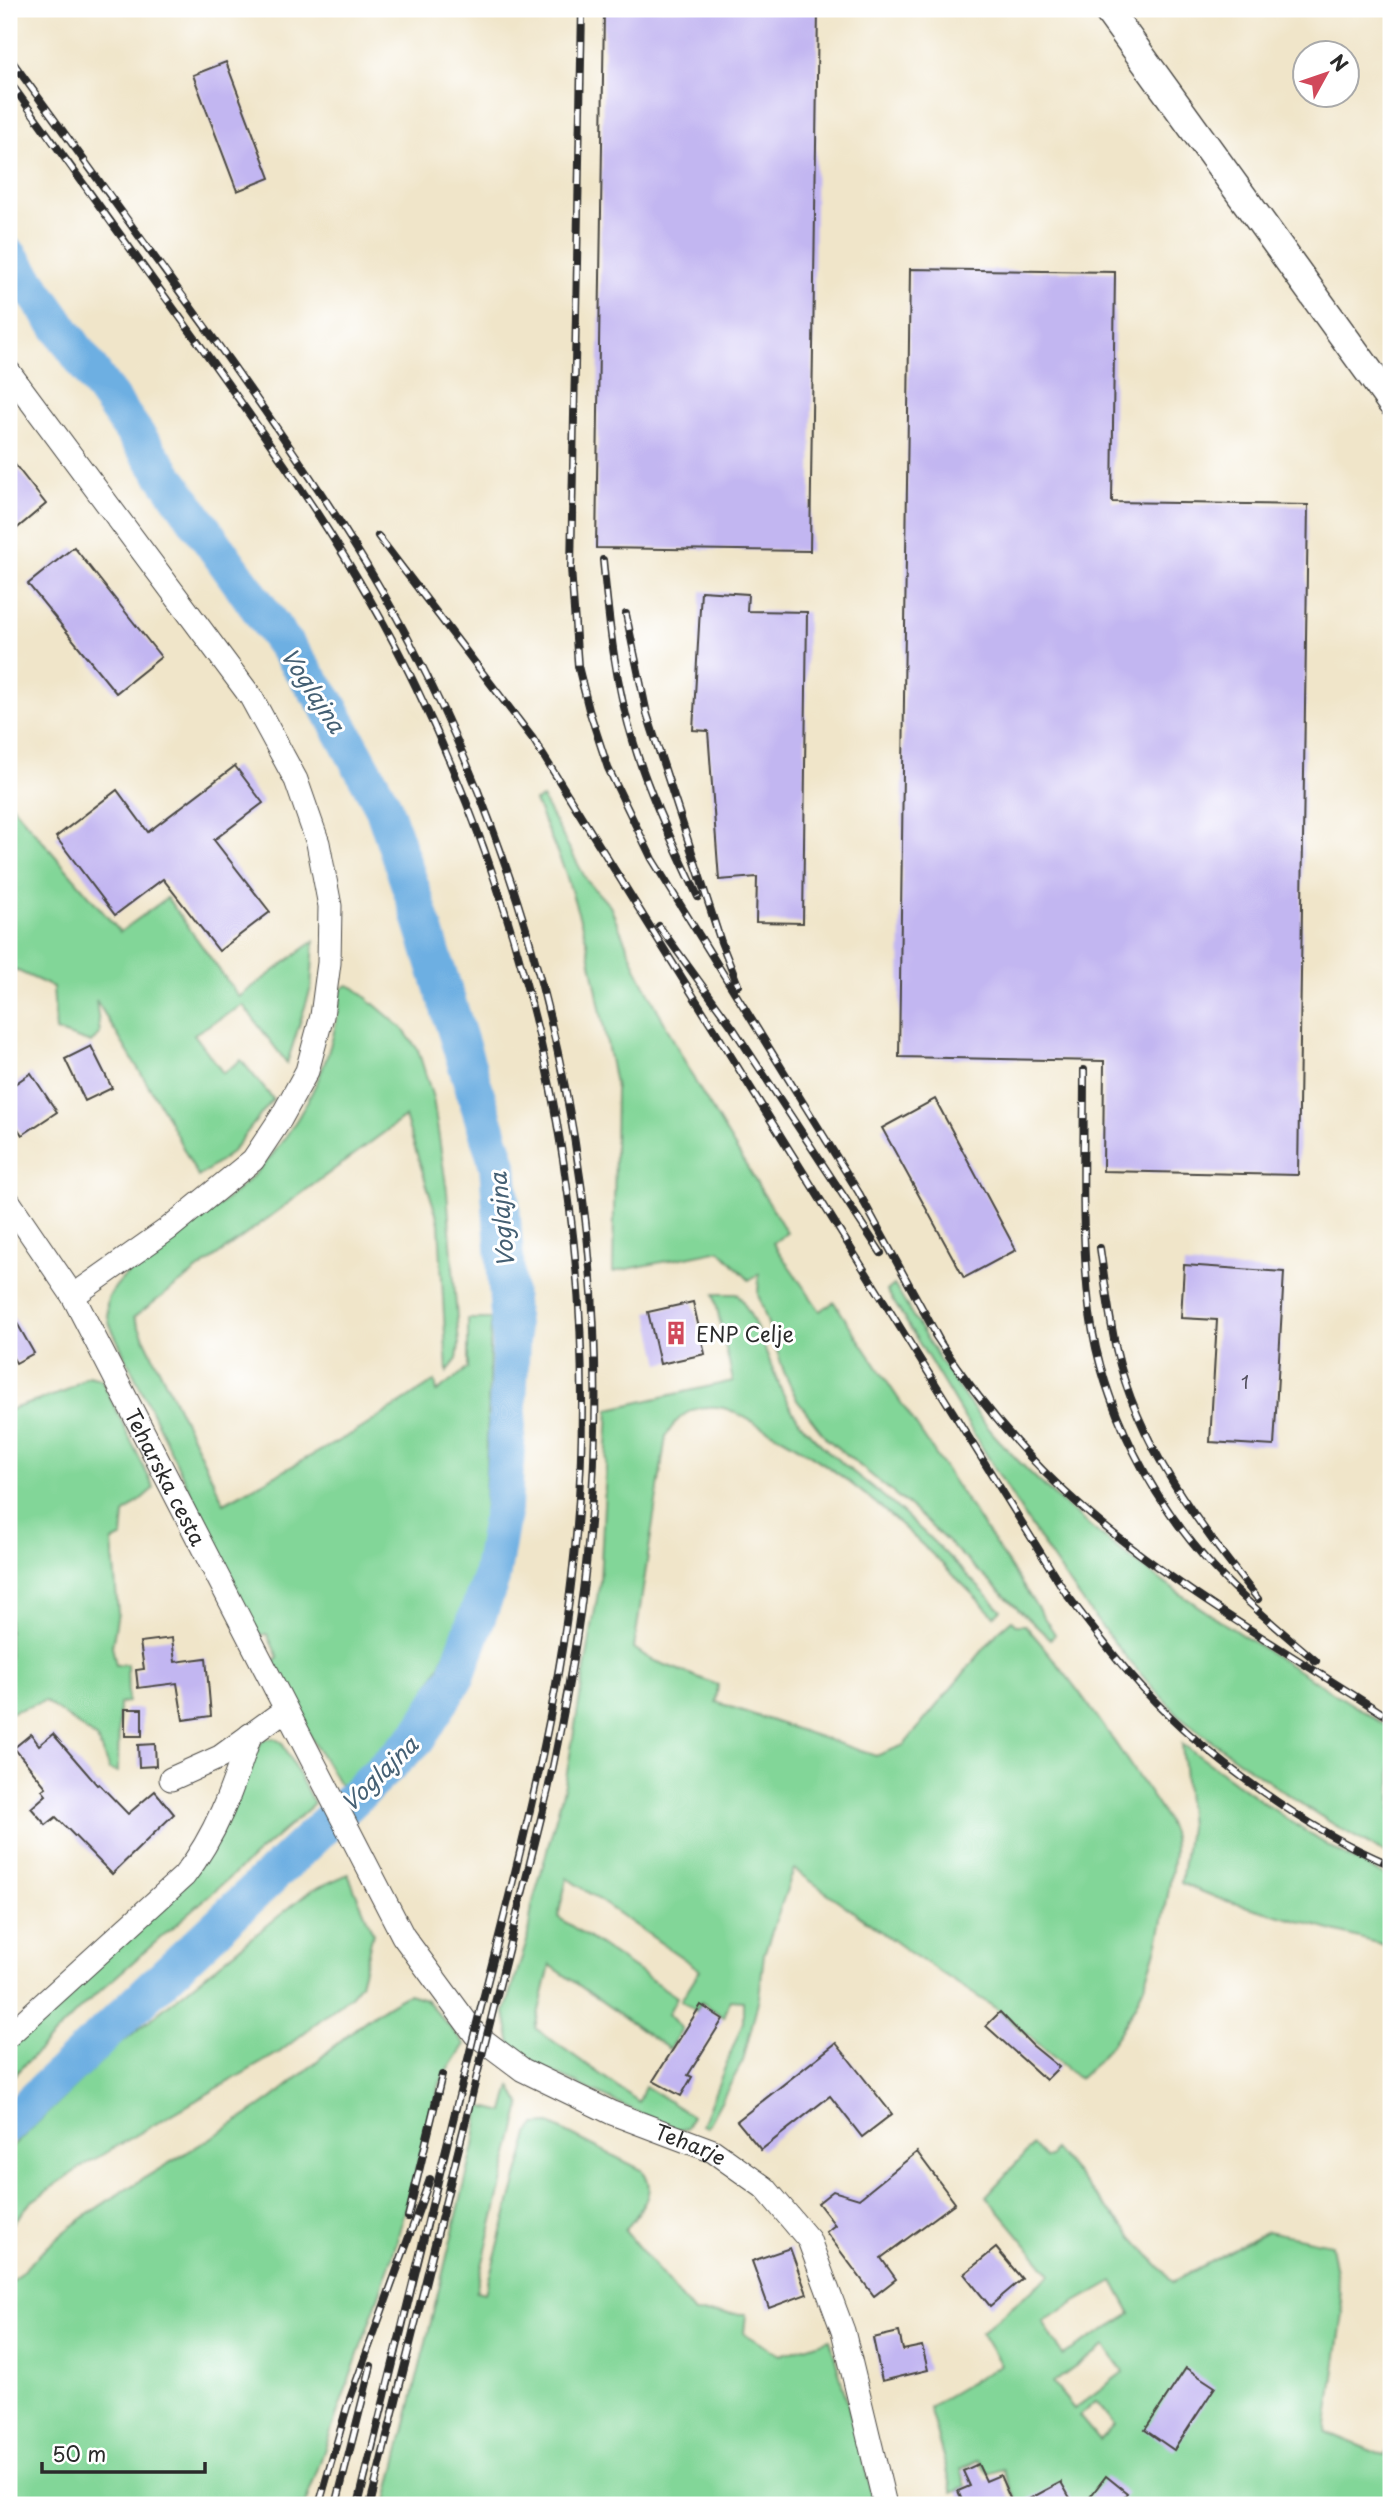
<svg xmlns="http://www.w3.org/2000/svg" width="1400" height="2514" viewBox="0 0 1400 2514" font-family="'Playpen Sans',sans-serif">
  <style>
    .green { fill: #82d698; stroke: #568062; stroke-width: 2; fill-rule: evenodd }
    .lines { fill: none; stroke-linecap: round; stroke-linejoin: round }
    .river { stroke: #6dafe2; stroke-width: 38 }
    .building { fill: #c2b6f1 }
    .minor-casing { stroke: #494743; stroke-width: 25 }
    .major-casing { stroke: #494743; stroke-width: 31 }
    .minor { stroke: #fff; stroke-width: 23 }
    .major { stroke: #fff; stroke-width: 28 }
    .rail-casing { stroke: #2b2b2b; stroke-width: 8 }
    .rail { stroke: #fff; stroke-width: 5; stroke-dasharray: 16; stroke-linecap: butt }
    .labels { text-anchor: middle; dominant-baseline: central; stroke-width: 6; stroke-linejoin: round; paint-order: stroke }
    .number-label { font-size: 18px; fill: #514e5c }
    .poi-label { font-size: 21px; fill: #2b2b2b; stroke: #fff; text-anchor: start }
    .street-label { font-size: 21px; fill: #2b2b2b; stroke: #fff }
    .water-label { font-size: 23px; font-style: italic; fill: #456074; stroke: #fff }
  </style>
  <rect width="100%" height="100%" fill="#fff"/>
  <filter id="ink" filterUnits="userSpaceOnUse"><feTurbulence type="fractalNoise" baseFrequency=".0143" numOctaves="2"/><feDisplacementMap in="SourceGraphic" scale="14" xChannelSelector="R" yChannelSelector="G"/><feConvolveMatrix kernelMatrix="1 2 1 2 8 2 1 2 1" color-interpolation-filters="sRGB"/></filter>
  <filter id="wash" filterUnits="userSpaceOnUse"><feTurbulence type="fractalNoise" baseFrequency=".00686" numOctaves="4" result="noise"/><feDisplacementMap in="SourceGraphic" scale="28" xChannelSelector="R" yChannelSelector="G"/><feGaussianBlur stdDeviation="1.57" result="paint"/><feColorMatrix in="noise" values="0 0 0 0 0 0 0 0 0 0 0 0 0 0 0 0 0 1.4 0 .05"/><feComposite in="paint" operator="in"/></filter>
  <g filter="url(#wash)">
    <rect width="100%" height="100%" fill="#f0e5c9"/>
    <g class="green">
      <path d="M542,798L587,881L610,906L639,974L696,1083L787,1233L773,1243L820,1311L834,1302L1055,1634L1050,1639L914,1510L827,1439L797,1400L784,1372L758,1294L759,1274L749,1280L720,1250L613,1272L616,1089L587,942L565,871L535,801Z"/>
      <path d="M9,802L120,932L167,898L239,997L314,941L311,988L287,1063L243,1005L194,1034L223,1073L241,1060L273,1099L230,1154L198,1177L164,1111L96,1000L100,1033L91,1043L56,1031L53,987L9,967Z"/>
      <path d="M348,985L355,988L402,1028L418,1050L433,1098L447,1191L459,1345L457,1359L447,1372L439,1223L405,1117L134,1317L224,1503L359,1430L435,1381L437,1392L468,1368V1319H491L483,1556L441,1663L409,1722L378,1758L341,1787L304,1726L273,1662L278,1657L267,1634L259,1635L110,1325C108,1317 105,1307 108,1299C119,1274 150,1257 171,1242C205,1216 245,1188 272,1155C310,1107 336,1050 341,989Z"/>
      <path d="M894,1285C928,1341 961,1400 1006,1448C1114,1564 1258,1644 1391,1729V1856C1334,1828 1283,1792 1231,1755C1213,1741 1193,1729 1177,1713C1056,1592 978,1434 887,1291Z"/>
      <path d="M714,1294H738C767,1335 772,1390 805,1428C832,1459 867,1481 898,1509C934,1540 967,1575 1001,1610L994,1616C923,1543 852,1472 760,1426C747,1419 731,1408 717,1407C691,1405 678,1416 666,1436L634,1648L650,1659L718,1685L716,1702L876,1756L904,1745L998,1632L1012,1620L1016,1625H1025C1066,1672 1102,1722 1136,1774C1149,1793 1164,1812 1172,1833C1176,1847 1173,1862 1171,1875C1160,1953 1140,2025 1079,2079L1000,2011L909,1952L794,1869L764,1954L759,1997L743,2061L707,2127L702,2125L743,2022V2001L730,2000L724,2017L701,2002L696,2011L681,2000L700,1970L567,1878L558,1917L677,1997L668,2014L682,2029L669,2049L550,1965L535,2028L639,2102L645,2086L692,2116L687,2128L676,2130L539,2066L511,2045L505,2012L527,1941L532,1906L565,1784L600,1581L609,1409L733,1381Z"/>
      <path d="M88,1376L101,1379L154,1488L124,1514L122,1537L112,1542L118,1613L112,1646L116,1665L127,1664L128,1702L119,1704L118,1772L109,1770L97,1739L45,1701L9,1713V1410L64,1392Z"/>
      <path d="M274,1738L282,1743L314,1804L87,2002L9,2080V2044L169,1900L263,1740Z"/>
      <path d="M1182,1744C1252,1792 1312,1844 1391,1878V1947L1220,1899L1181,1883L1189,1827Z"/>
      <path d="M348,1874L373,1933L360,1984L350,1996L280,2052L81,2167L31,2202L9,2227V2150L116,2047L310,1891Z"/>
      <path d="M408,1994L425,1999L465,2044L440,2083L392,2258L305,2505H9V2285C35,2257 64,2230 97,2208C153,2170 213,2140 268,2101C316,2067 355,2020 408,1994Z"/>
      <path d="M511,2086L521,2105L476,2291L485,2293L530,2131L536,2125L550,2124L642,2170C660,2192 638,2212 625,2231L694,2313L746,2314L744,2333L780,2355L830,2339L875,2505H386L474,2146L480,2106L504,2112Z"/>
      <path d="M1033,2145L1045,2158L1050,2157L1054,2149L1173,2282L1267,2231L1331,2244L1343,2313L1326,2432L1384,2456L1391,2448V2490L1373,2505H1019L1003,2469L989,2474L979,2460L961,2469L966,2486L953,2492L929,2407L1001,2365L981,2332L1051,2274L986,2196ZM1113,2281L1131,2314L1063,2355L1043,2321ZM1105,2346L1123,2372L1074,2409L1053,2383ZM1096,2401L1115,2424L1099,2440L1079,2416Z"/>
    </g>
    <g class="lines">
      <path class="river" d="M9,256L327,704L383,806L419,912L498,1165L511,1341L503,1507L491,1578L456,1676L418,1737L9,2124"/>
    </g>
    <g id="blocks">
      <g class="building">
        <path d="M604,9H818L810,551L596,548Z"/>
        <path d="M226,62L270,178L237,191L193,75Z"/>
        <path d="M910,269L1115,272L1112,502L1308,505L1298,1175L1103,1171L1104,1061L899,1057Z"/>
        <path d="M9,457L46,504L9,535Z"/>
        <path d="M74,547L161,657L116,693L28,584Z"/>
        <path d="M701,591L748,594L747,611L807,612L803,923L756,922L757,877L719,880L708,731L693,730Z"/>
        <path d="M235,766L263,803L214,840L270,912L219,951L163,879L115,915L56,837L117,790L148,832Z"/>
        <path d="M91,1046L112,1088L85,1101L65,1059Z"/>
        <path d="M31,1073L57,1112L22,1135L9,1115V1088Z"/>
        <path d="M935,1099L1016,1250L964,1278L882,1128Z"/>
        <path d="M1184,1265L1284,1272L1274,1446L1210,1442L1217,1320L1181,1318Z"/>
        <path d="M693,1302L705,1354L660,1364L648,1312Z"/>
        <path d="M9,1309L34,1353L16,1363L9,1351Z"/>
        <path d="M172,1638L175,1662L206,1658L211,1716L183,1720L177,1683L138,1688L136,1670L144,1669L140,1642Z"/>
        <rect x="125" y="1709" width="17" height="27"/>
        <path d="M31,1734L39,1745L53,1734L97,1785L99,1784L128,1814L155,1791L174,1814L112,1874L56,1817L46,1825L31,1808L46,1795L42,1790L46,1787L14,1748Z"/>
        <path d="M155,1744L156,1766L139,1767L138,1745Z"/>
        <path d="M701,2005L723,2019L688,2075L692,2077L681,2096L653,2081Z"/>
        <path d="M1000,2012L1032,2045L1059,2067L1046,2080L986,2026Z"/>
        <path d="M836,2043L892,2114L862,2137L830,2096L761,2150L737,2121Z"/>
        <path d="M917,2152L955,2203L881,2258L896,2279L874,2296L826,2232L835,2225L818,2203L833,2191L859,2199Z"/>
        <path d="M790,2248L807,2294L769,2308L752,2261Z"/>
        <path d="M996,2248L1022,2279L990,2306L964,2274Z"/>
        <path d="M899,2332L903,2350L922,2346L928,2370L882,2381L873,2338Z"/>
        <path d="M1186,2368L1215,2387L1174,2450L1145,2430Z"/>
        <path d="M978,2464L986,2481L1000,2475L1013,2505H964L958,2491L970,2486L963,2471Z"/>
        <path d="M1106,2476L1127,2493L1118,2505H1084Z"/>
        <path d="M1061,2482L1074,2505H1018Z"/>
      </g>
    </g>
  </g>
  <g filter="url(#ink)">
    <use href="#blocks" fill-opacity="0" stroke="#494743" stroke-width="2"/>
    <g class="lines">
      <g class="minor-casing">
        <g id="minor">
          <path d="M9,372L251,697L296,780L318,843L330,906L329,963L322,1016L307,1071L281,1118L253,1160L168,1229L73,1296"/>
          <path id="s1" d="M9,1202L73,1296L403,1936L475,2034L523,2070L612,2113L713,2151L765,2188L809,2240L843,2331L885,2505"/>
          <path d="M171,1779L220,1757L285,1710"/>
          <path d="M9,2035L184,1876C218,1833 233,1786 250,1735"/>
        </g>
      </g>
      <g class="major-casing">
        <path id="major" d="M1107,9L1391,402"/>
      </g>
      <use href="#minor" class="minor"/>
      <use href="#major" class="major"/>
      <g class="rail-casing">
        <g id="rail">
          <path d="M582,9L571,568L578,666L589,710L608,768L652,859L859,1193L941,1343"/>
          <path d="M9,57C83,159 158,261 232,364C296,455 360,546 411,644C556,925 621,1251 586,1565C578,1641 564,1715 548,1790L370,2505"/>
          <path d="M9,81C72,169 136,257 200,345C279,455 358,565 416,687C548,961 607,1274 572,1576C555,1728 514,1876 477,2023C437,2184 397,2345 358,2505"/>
          <path d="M378,536L533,739L1067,1595C1092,1627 1116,1660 1144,1690C1206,1757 1307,1830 1391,1865"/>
          <path d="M603,560C609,622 615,684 634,744C650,797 675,847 698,897"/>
          <path d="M626,614L647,714L721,942L738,985"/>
          <path d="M659,926L733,1028L881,1253"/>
          <path d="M1084,1070C1084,1151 1080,1233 1090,1314C1102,1406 1151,1500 1214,1568C1245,1601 1281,1631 1316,1661"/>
          <path d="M1100,1248C1105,1282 1109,1316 1116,1349C1138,1446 1198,1523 1258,1599"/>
          <path d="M935,1335C977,1399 1026,1459 1084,1509C1177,1590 1288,1652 1391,1719"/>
          <path d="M408,2217L442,2075"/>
          <path d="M319,2505L347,2407L430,2179"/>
          <path d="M336,2505L371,2366"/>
        </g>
      </g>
      <use href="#rail" class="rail"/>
    </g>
  </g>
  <defs>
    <g id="building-bare" transform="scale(1.89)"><path d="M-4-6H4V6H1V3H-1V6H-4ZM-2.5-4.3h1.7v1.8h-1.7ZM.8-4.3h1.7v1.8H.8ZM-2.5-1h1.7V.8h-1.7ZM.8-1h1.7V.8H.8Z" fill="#d1495b" stroke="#fff" stroke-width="2.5" paint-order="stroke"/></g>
  </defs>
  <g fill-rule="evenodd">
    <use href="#building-bare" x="676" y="1333"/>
  </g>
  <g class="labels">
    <g class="number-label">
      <text x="1245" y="1381">1</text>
    </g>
    <g class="poi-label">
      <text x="696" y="1333">ENP Celje</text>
    </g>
    <g class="street-label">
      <text stroke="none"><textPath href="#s1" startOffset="317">Teharska cesta</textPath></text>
      <text stroke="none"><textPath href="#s1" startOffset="1199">Teharje</textPath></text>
    </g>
    <g class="water-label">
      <text transform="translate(314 690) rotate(57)">Voglajna</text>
      <text transform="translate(501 1220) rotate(-95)">Voglajna</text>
      <text transform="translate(379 1773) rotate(-44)">Voglajna</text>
    </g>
  </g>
  <rect width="1400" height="2514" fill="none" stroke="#fff" stroke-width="35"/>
  <g transform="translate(1326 74) rotate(50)"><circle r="33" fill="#ffffff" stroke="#aaaaaa" stroke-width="2"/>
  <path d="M0-5L12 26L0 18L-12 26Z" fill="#d1495b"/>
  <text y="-10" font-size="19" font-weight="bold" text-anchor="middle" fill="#2b2b2b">N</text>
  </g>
  <path d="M42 2462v10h163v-10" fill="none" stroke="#2b2b2b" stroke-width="3.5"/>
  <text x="52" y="2462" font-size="21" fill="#2b2b2b" stroke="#ffffff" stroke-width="5" paint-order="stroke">50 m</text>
</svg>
